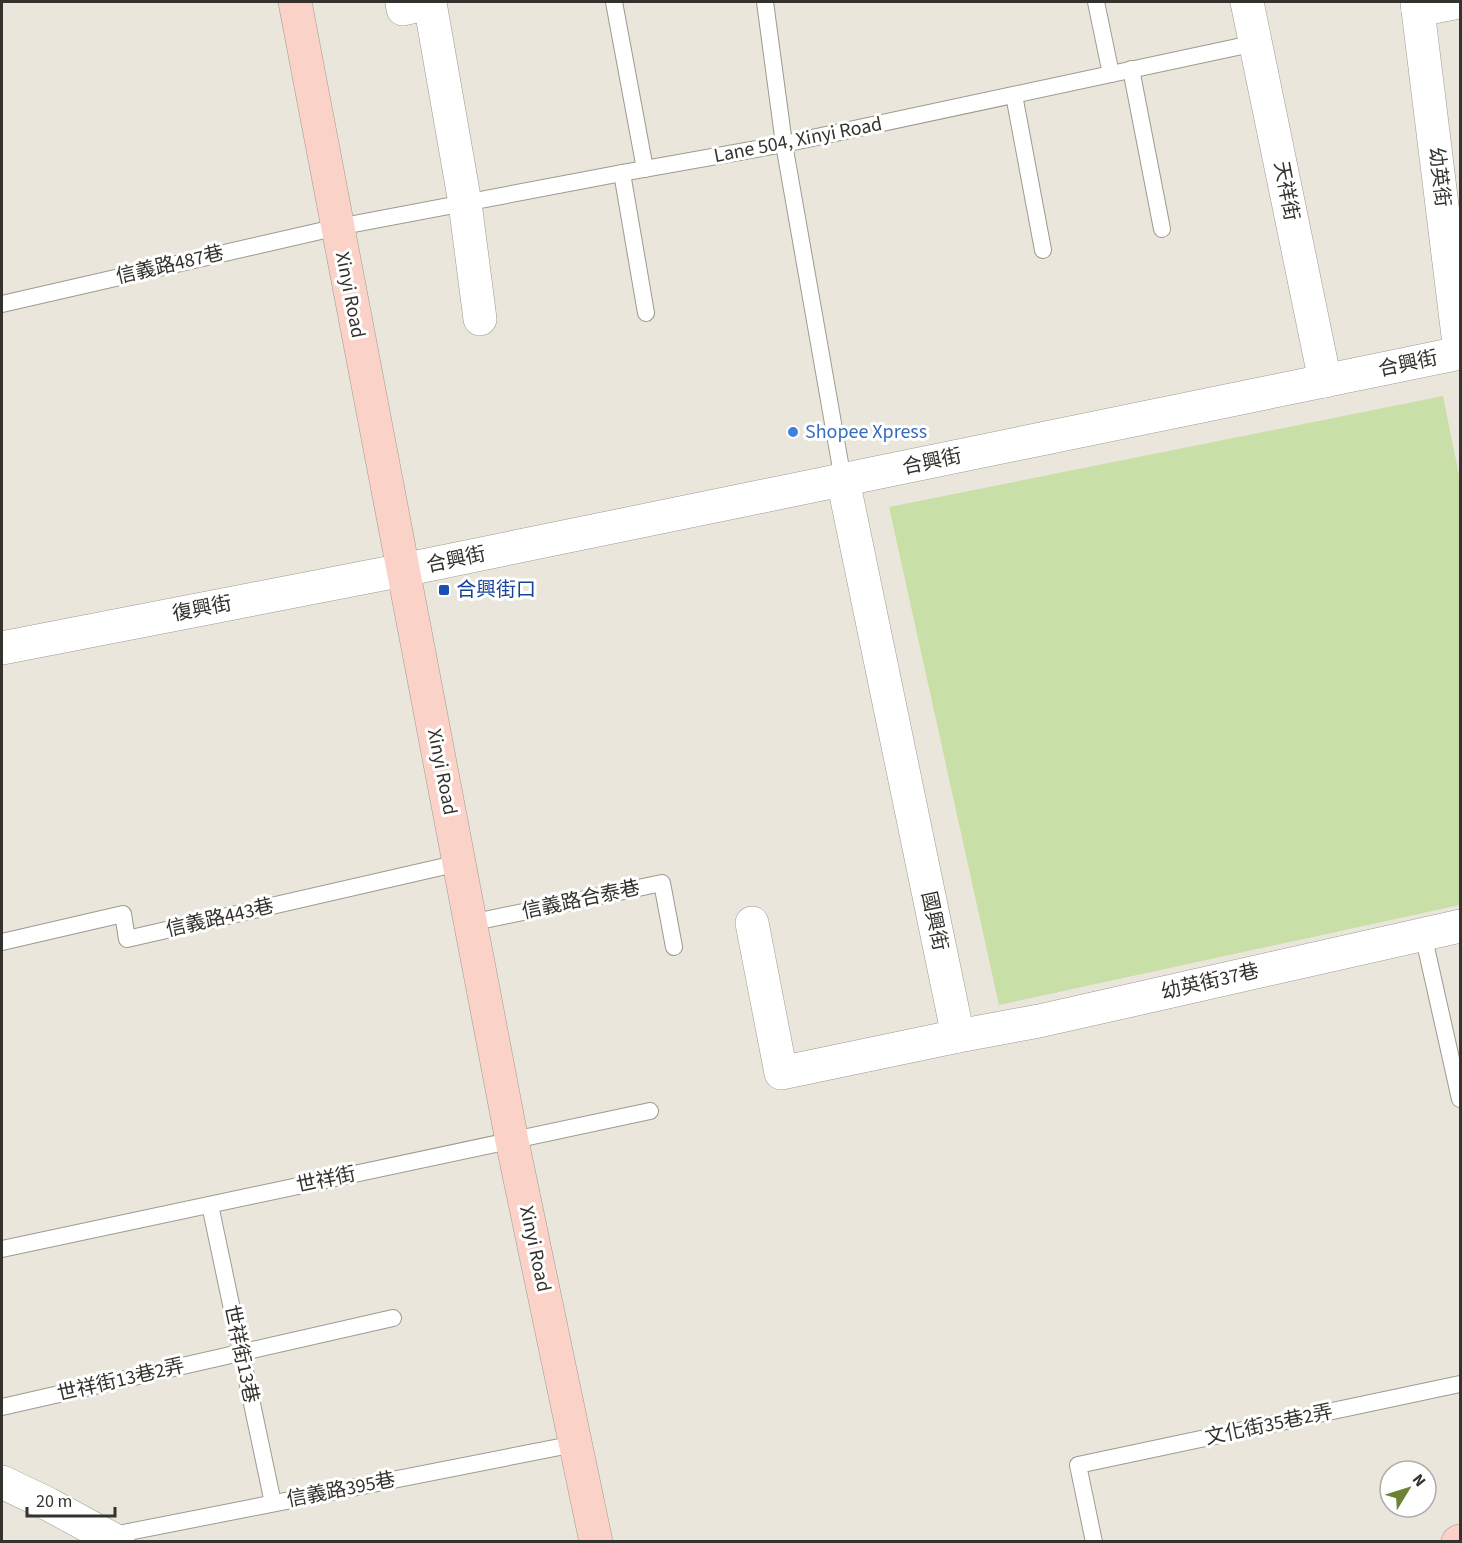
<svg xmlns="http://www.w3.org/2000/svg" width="1462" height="1543" viewBox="0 0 1462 1543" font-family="'Source Sans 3','Noto Sans TC',sans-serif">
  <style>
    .green { fill: #c9dfa8 }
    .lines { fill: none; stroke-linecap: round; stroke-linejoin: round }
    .lane-casing { stroke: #9e9a8f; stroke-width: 18 }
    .street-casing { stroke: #9e9a8f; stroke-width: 34 }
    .secondary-casing { stroke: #9e9a8f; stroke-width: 34 }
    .lane { stroke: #fff; stroke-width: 16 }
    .street { stroke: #fff; stroke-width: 33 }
    .secondary { stroke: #fbd2c7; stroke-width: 33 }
    .shop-dot { fill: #3f7fe0; stroke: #fff; stroke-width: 2 }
    .transit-dot { fill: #1a4fb4; stroke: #fff; stroke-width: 2 }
    .labels { text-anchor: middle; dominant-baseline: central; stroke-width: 6; stroke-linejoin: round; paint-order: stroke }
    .street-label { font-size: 20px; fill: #33322d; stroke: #fff }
    .shop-label { font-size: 20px; fill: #366cbe; stroke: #fff; text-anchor: start }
    .transit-label { font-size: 20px; fill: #164399; stroke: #fff; text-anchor: start }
  </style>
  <rect width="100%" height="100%" fill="#ebe6db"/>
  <path class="green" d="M1443,396L1460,480V905L999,1005L889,507Z"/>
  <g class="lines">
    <g class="lane-casing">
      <g id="lane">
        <path d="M614,2L645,169"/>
        <path d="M765,2L784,144L843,480"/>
        <path d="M1096,2L1111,74"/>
        <path d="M1131,69L1162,229"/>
        <path d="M1014,95L1043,250"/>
        <path d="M622,173L646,313"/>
        <path d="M2,304L338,227L622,173L784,144L1256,43"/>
        <path d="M470,923L662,883L674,947"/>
        <path d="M1423,934L1460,1099"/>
        <path d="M2,942L123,914L127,939L459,863"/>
        <path d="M210,1205L273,1503"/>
        <path d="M2,1249L650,1111"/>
        <path d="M2,1407L393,1318"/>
        <path d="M108,1536L575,1444"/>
        <path d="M1094,1542L1078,1465L1460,1384"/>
      </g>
    </g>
    <g class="street-casing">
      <g id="street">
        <path d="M402,2L403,9L430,3L465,203L480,319"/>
        <path d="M1247,2L1325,381"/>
        <path d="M1417,2L1460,352"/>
        <path d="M1418,10L1459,2"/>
        <path d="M2,648L403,570L1460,353"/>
        <path d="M752,923L781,1073L958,1036L843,480"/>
        <path d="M958,1036L1039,1021L1460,926"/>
        <path d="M2,1482L48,1504L118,1542"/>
      </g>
    </g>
    <g class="secondary-casing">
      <g id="secondary">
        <path d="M295,2L512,1141L596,1542"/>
        <path d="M1458,1542L1460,1541"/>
      </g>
    </g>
    <use href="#lane" class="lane"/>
    <use href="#street" class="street"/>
    <use href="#secondary" class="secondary"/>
  </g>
  <circle class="shop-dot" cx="793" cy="432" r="6"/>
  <rect class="transit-dot" x="438" y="584" width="12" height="12" rx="3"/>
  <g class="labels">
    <g class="street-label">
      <text transform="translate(798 140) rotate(-11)">Lane 504, Xinyi Road</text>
      <text transform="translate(1439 177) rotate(83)">幼英街</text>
      <text transform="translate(1286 191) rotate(79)">天祥街</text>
      <text transform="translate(170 265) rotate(-13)">信義路487巷</text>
      <text transform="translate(350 295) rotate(79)">Xinyi Road</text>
      <text transform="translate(1408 364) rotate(-12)">合興街</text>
      <text transform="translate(932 462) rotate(-12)">合興街</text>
      <text transform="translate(456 560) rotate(-12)">合興街</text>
      <text transform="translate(202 609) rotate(-11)">復興街</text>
      <text transform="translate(442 772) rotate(79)">Xinyi Road</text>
      <text transform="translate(581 900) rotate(-12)">信義路合泰巷</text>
      <text transform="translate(220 918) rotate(-13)">信義路443巷</text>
      <text transform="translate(934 921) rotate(78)">國興街</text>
      <text transform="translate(1210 982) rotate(-13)">幼英街37巷</text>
      <text transform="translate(326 1180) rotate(-12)">世祥街</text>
      <text transform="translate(535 1249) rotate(78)">Xinyi Road</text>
      <text transform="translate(241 1354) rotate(78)">世祥街13巷</text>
      <text transform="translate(121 1380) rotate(-13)">世祥街13巷2弄</text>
      <text transform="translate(1269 1425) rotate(-12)">文化街35巷2弄</text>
      <text transform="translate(341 1490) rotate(-11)">信義路395巷</text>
    </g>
    <g class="shop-label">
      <text x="805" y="432">Shopee Xpress</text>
    </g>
    <g class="transit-label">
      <text x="456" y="590">合興街口</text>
    </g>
  </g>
  <rect width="1462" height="1543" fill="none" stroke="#33322d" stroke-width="6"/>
  <g transform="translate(1408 1489) rotate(52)"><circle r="28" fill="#ffffff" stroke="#adadab" stroke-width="1.5"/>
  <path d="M0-4.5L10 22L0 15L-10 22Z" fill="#6e8233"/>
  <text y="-9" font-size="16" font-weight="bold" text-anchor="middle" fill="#33322d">N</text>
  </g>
  <path d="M27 1507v9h88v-9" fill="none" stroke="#33322d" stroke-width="3"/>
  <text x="36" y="1507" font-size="18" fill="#33322d" stroke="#ffffff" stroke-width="4.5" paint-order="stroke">20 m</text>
</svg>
